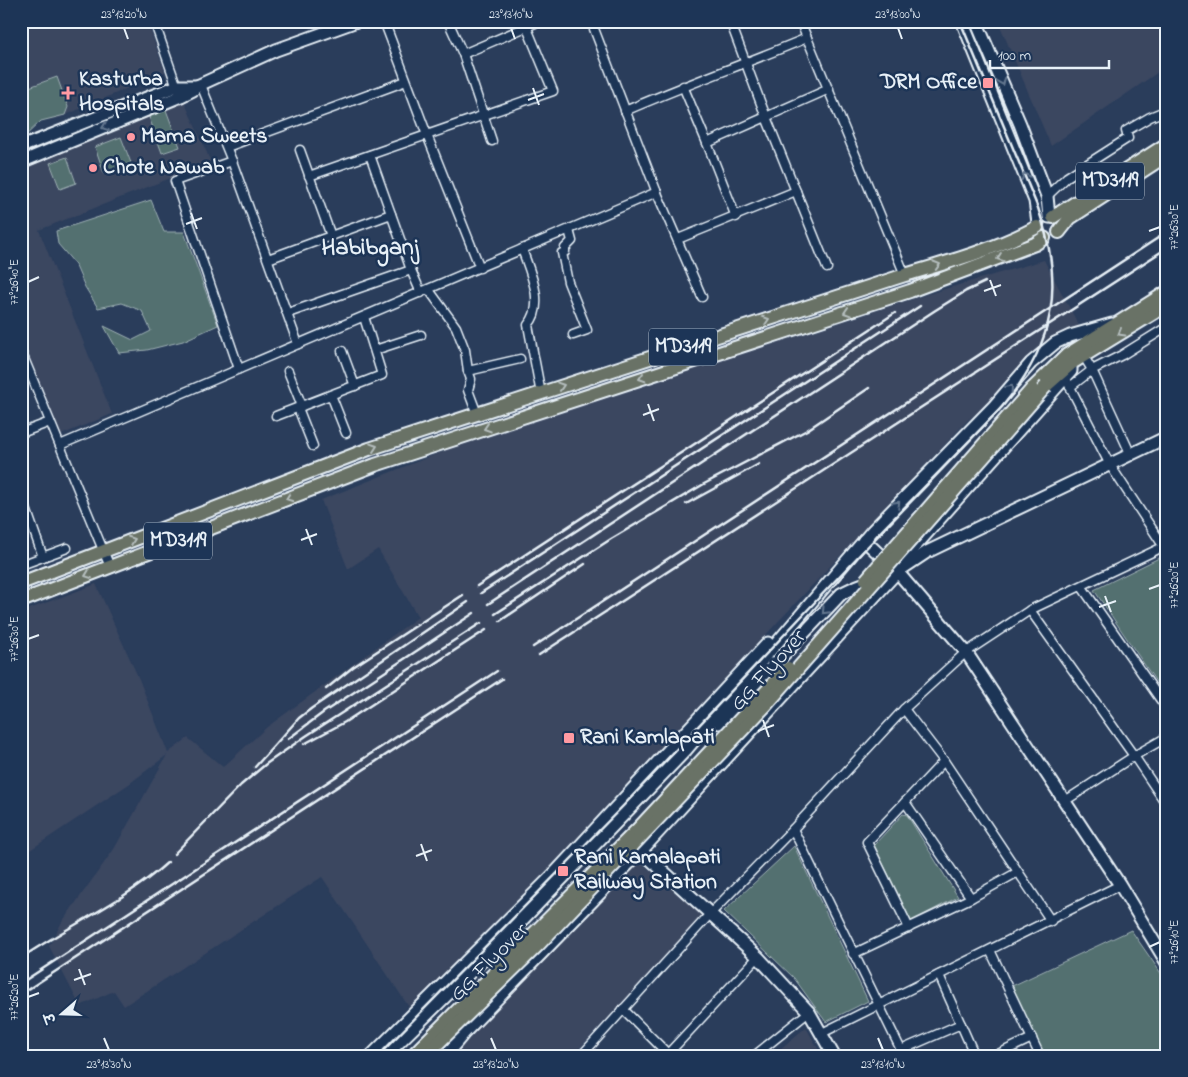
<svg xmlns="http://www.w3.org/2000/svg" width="1188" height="1077" viewBox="0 0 1188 1077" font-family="'Indie Flower','Playpen Sans Deva',sans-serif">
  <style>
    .built { fill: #3a4660 }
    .green { fill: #53706f; stroke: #9eb0b4 }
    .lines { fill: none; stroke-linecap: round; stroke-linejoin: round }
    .street-casing { stroke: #e8f1f8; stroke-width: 11 }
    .secondary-casing { stroke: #e8f1f8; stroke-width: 15 }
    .primary-casing { stroke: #e8f1f8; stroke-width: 16 }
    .street { stroke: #1d3557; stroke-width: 8 }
    .secondary { stroke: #1d3557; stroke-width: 11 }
    .primary { stroke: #697266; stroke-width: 12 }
    .rail { stroke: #e8f1f8; stroke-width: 2.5 }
    .primary-bridge-casing { stroke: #e8f1f8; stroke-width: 16; stroke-linecap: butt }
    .primary-bridge { stroke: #697266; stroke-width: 12 }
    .oneway { stroke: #64778f }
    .oneway2 { stroke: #b5bebe }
    .ticks { fill: none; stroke: #e8f1f8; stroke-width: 2 }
    .poi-dot { fill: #ff9aa2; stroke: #1d3557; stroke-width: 2 }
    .labels { text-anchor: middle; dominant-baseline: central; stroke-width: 5; stroke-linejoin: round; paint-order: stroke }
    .shield { fill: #1d3557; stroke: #abb9c8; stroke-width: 1 }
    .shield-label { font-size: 21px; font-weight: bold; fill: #e8f1f8 }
    .poi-label { font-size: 22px; font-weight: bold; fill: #e8f1f8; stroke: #1d3557; text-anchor: start }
    .street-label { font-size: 22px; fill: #e8f1f8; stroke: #1d3557 }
    .neighbourhood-label { font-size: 24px; font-weight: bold; fill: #e8f1f8; stroke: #1d3557 }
    .neatline { fill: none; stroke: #e8f1f8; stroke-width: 2 }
    .ticks-label { font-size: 12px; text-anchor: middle; fill: #e8f1f8 }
  </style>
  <rect width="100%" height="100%" fill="#2a3d5b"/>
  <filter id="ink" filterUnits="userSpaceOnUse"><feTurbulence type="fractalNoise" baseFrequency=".02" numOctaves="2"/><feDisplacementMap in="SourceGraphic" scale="10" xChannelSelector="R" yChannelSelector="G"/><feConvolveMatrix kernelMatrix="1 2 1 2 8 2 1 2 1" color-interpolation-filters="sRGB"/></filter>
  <g filter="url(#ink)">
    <g class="built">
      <path d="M21,21H147L165,72L59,118L41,121L21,140Z"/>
      <path d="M998,21H1167V66L1051,146Z"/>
      <path d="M184,101L211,162L39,230L112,414L61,435L21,336V170Z"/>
      <path d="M1044,260L1083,333L1050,356L968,420L730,673L737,682L419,1022L322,877L124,1006L114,991L80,1006L49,946L62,922L114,849L167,755L129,784L21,856V612L96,584L139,679L168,753L188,738L223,767L267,727L418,617L378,549L348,569L321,500L451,448L928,294Z"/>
      <path d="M637,859L704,917L572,1056H453Z"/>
      <path d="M806,1027L822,1056H772Z"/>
    </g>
    <g class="green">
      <path d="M57,77L68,107L65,115L41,121L21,140V90Z"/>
      <path d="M166,110L180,147L162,153L149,117Z"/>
      <path d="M121,137L131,163L104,173L95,147Z"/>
      <path d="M67,157L76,183L60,189L50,163Z"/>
      <path d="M151,200L164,232H184L218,325L183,341L147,350L119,353L104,326L133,340L151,331L142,311L122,303L98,308L85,287L75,264L58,244L56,231Z"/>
      <path d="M1161,557L1167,568V698L1094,590Z"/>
      <path d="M903,814L907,815L958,897L911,921L874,845Z"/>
      <path d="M794,846L868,1001L826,1022L794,978L724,911Z"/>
      <path d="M1131,930L1167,982V1056H1045L1012,986Z"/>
    </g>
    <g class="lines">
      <g class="street-casing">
        <g id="street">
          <path d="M154,21L178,90"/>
          <path d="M384,21L427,135L480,268"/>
          <path d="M448,21L463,54L492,141"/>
          <path d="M591,21L657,193L702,297"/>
          <path d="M730,21L766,117L827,268"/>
          <path d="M800,21L905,275"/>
          <path d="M463,54L540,21"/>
          <path d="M201,85L232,161L298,344"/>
          <path d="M683,86L707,143L736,217"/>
          <path d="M625,111C685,85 747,63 807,38"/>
          <path d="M707,143L829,89"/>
          <path d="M227,147L406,81"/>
          <path d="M300,150L331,236"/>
          <path d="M370,155L411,270L421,293"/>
          <path d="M232,161L175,181L239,369"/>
          <path d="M309,176L553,91L527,28"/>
          <path d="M1047,196L1067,177L1128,138L1126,131L1150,117L1167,110"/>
          <path d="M569,230L572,241L565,248V252L562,253L568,282L587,330L573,335"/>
          <path d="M678,239L796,191"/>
          <path d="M522,249C530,272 546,305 528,325L541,394"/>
          <path d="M268,259L391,214"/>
          <path d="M429,290L456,327L465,350L468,371L471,379L468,390L477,414"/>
          <path d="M288,313L411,270"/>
          <path d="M375,350L421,335"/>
          <path d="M21,351L110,567"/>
          <path d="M342,351L355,386"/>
          <path d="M1083,355L1092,370L1131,455"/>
          <path d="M288,371L302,406"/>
          <path d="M468,371L520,359"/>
          <path d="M1065,377L1110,465L1166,550"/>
          <path d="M1070,387L1092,370L1122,355L1167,327"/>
          <path d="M331,395L346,433"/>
          <path d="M1167,402V410"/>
          <path d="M298,408L313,446"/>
          <path d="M276,416L382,375L364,317"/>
          <path d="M21,433L50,422"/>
          <path d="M60,445L657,192"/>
          <path d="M21,494L43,557"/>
          <path d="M21,565L67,548"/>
          <path d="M1082,587L1167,709"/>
          <path d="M1030,610L1134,756L1167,805"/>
          <path d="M904,709L944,761L1051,921"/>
          <path d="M1065,801L1134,756L1167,737"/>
          <path d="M905,802L971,898"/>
          <path d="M793,829L904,1056"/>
          <path d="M909,928L867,842L944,761"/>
          <path d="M990,950L1040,1056"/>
          <path d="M853,954L971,898L1018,872"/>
          <path d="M939,975L975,1056"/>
          <path d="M623,1009L670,1056"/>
          <path d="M822,1033L1120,885"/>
          <path d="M901,1050L961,1024"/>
          <path d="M581,1056L710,914L793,829L904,709L965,653L1030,610L1167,545"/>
          <path d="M666,1056L758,957"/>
          <path d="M754,1056L809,1012"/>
          <path d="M994,1056L1032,1038"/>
        </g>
      </g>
      <g class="secondary-casing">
        <g id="secondary">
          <path d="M962,21L1035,201L1038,223"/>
          <path d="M976,21L1020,124L1047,196L1049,217"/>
          <path d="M21,147L177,86H197"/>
          <path d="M21,162L181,96L193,90L197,86L276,50L357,21"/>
          <path d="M864,540L895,569L966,652L1120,885L1167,963"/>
          <path d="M719,723L841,594C859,583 878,581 895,569L1071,371V366"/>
          <path d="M641,851L758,957L809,1012L834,1056"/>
          <path d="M371,1056L552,876L768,643"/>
          <path d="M385,1056L503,940L686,750L872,531L994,406L1031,363L1055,343L1070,336L1112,324"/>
          <path d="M445,1056L464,1033L641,851L897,572L927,552L1167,437"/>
        </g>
      </g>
      <g class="primary-casing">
        <g id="primary">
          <path d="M1053,217L1167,144"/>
          <path d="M1059,232L1070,218L1167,155"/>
          <path d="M1046,386L1072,363L1167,305"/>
          <path d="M1032,389L1067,355L1167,292"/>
          <path d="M21,583L369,449L905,275C949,262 996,249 1037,227"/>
          <path d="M21,601L375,465L910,291L1035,244L1044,238"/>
        </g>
      </g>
      <use href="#street" class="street"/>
      <use href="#secondary" class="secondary"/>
      <use href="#primary" class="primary"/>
      <g class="rail">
        <path d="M686,504L759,464"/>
        <path d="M477,586L895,313"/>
        <path d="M481,593L920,306"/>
        <path d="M488,604L934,311L966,291L985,282"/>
        <path d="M495,614L611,539L704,484L807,430L869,388"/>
        <path d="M500,621L585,564"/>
        <path d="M533,647L1167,232"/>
        <path d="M539,655C747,518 957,384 1167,248"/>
        <path d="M326,689L353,667L463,595"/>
        <path d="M288,739L324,712L474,613"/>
        <path d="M304,744L345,722L486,630"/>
        <path d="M255,767L299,718L312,708L468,602"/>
        <path d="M174,854L241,785L266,764L306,736L481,623"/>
        <path d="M21,958C70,925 125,901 168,862"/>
        <path d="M21,983L497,671"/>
        <path d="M21,994L502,679"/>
        <path d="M378,1056L623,806L848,567L1002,407C1055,344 1065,286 1038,208L960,21"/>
      </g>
      <g class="primary-bridge-casing">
        <g id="primary-bridge">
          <path d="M866,580L1032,389"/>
          <path d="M412,1056L637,830L788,668"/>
          <path d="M425,1056L538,945L766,705L1046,386"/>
        </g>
      </g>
      <use href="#primary-bridge" class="primary-bridge"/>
    </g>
    <defs><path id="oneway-chevron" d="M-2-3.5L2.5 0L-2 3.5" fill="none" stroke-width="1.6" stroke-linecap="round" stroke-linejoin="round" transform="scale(1.25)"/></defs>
    <g class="oneway">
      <use href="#oneway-chevron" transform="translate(1002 82) rotate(67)"/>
      <use href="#oneway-chevron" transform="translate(105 127) rotate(159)"/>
      <use href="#oneway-chevron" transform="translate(1025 176) rotate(-112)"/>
      <use href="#oneway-chevron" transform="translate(1010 388) rotate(-49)"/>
      <use href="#oneway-chevron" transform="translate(897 504) rotate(-45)"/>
      <use href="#oneway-chevron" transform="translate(825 611) rotate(133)"/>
    </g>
    <g class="oneway2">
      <use href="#oneway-chevron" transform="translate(1000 258) rotate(160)"/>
      <use href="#oneway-chevron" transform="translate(937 265) rotate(-16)"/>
      <use href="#oneway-chevron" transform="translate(847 312) rotate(162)"/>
      <use href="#oneway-chevron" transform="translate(766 320) rotate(-18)"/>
      <use href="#oneway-chevron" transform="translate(1121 333) rotate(150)"/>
      <use href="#oneway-chevron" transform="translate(642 378) rotate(162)"/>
      <use href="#oneway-chevron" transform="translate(561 386) rotate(-18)"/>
      <use href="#oneway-chevron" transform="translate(487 428) rotate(162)"/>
      <use href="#oneway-chevron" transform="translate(374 447) rotate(-19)"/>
      <use href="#oneway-chevron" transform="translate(289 498) rotate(159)"/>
      <use href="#oneway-chevron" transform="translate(132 540) rotate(-21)"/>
      <use href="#oneway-chevron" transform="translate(88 575) rotate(159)"/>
    </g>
  </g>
  <path class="ticks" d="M124,28L128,39M511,28L515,39M898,28L902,39M533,88L539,105M528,100L544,94M191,213L197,229M186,224L202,218M1149,231L1160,227M990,280L996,296M28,282L39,277M984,291L1001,285M648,404L654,421M643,415L659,409M306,529L312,545M301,540L317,534M1149,589L1160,585M1105,596L1111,612M1099,607L1116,601M28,639L39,635M763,720L769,737M758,731L774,725M421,844L427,861M416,856L432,850M1149,947L1160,942M79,969L85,985M74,980L91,974M28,997L39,993M104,1038L109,1050M491,1038L496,1050M878,1038L883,1050"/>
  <g class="poi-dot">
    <rect x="982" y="77" width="12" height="12" rx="2.5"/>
    <path d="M65.5 85.5h5v5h5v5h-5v5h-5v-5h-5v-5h5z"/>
    <circle cx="131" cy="137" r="5"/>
    <circle cx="93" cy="168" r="5"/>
    <rect x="563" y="732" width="12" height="12" rx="2.5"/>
    <rect x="557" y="865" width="12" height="12" rx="2.5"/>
  </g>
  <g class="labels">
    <g class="shield">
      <rect x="1076" y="162.5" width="68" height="37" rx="4"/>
      <rect x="649" y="328.5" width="68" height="37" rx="4"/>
      <rect x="144" y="522.5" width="68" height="37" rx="4"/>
    </g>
    <g class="shield-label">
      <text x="1110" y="181">MD3119</text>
      <text x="683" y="347">MD3119</text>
      <text x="178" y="541">MD3119</text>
    </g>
    <g class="poi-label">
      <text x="79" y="80">Kasturba<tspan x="79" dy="25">Hospitals</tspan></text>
      <text x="977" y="83" text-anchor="end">DRM Office</text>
      <text x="141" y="137">Mama Sweets</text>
      <text x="103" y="168">Chote Nawab</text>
      <text x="580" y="738">Rani Kamlapati</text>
      <text x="574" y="858">Rani Kamalapati<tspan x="574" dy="25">Railway Station</tspan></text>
    </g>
    <g class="street-label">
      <text transform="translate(769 671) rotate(-48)">GG Flyover</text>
      <text transform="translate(490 963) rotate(-45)">GG Flyover</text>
    </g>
    <g class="neighbourhood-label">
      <text x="370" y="248">Habibganj</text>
    </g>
  </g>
  <rect width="1188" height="1077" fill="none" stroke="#1d3557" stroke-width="55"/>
  <g transform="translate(62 1014) rotate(250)" stroke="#1d3557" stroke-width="4" paint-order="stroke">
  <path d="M0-4L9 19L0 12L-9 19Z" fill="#e8f1f8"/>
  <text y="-8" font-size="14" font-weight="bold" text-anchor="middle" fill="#e8f1f8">उ</text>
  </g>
  <path d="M990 60v8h119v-8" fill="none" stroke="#e8f1f8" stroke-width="2.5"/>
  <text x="998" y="60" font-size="15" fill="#e8f1f8" stroke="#1d3557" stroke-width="4" paint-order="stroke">100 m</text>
  <rect x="28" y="28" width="1132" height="1022" class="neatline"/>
  <g class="ticks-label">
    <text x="124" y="18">23°13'20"N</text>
    <text x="511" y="18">23°13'10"N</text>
    <text x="898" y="18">23°13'00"N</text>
    <text transform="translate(1174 227) rotate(-90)" y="4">77°26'30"E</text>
    <text transform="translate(14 282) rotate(-90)" y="4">77°26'40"E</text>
    <text transform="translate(1174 585) rotate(-90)" y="4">77°26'20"E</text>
    <text transform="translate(14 639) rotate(-90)" y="4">77°26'30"E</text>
    <text transform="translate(1174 942) rotate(-90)" y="4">77°26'10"E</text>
    <text transform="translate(14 997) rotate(-90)" y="4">77°26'20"E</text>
    <text x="109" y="1068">23°13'30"N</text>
    <text x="496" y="1068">23°13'20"N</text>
    <text x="883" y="1068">23°13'10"N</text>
  </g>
</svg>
